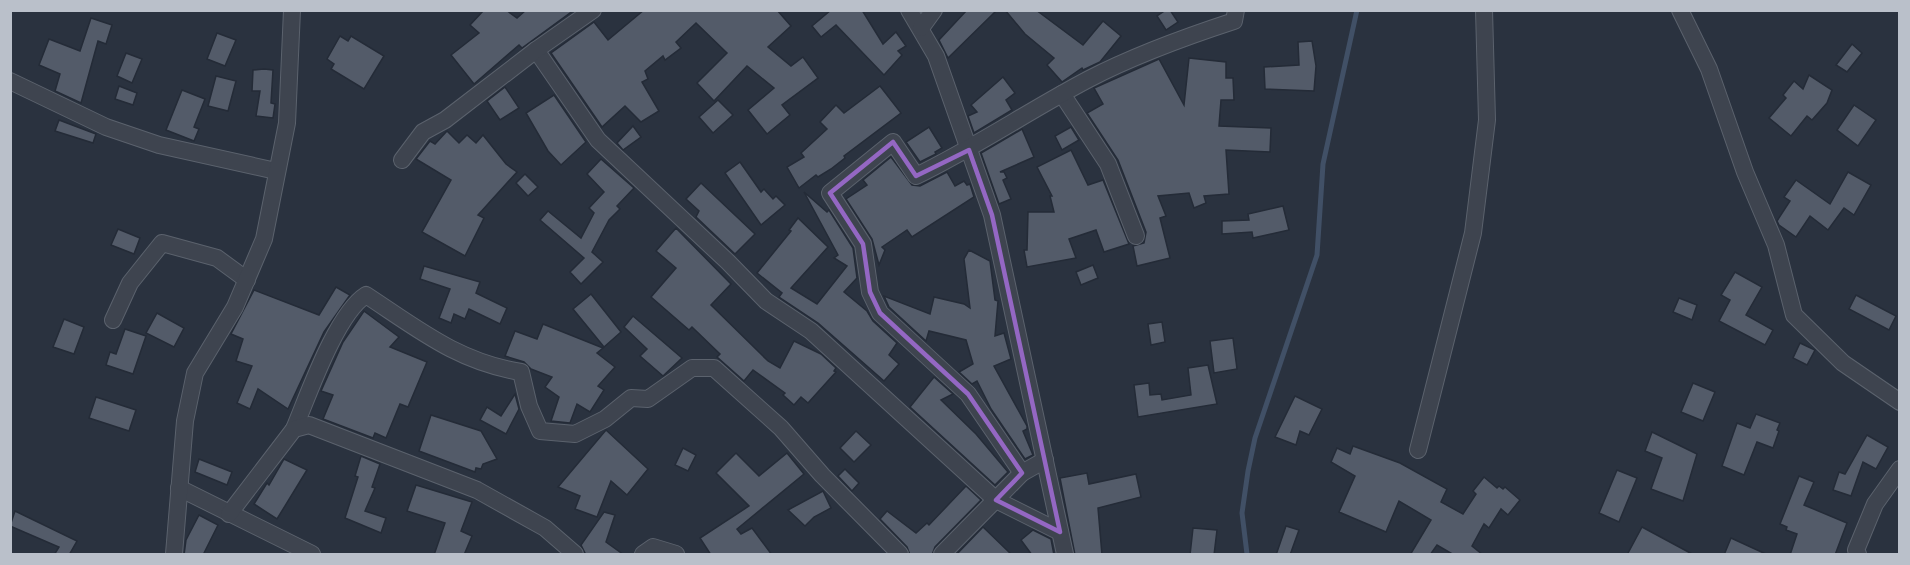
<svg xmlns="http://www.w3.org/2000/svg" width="1910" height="565" viewBox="0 0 1910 565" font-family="Raleway,sans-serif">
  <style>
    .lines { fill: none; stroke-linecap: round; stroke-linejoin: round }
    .stream { stroke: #415066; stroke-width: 5 }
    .building { fill: #535b69; stroke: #242b37; stroke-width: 1.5 }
    .street-casing { stroke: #5b626d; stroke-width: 18 }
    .street { stroke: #3e444f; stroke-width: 16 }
    .marked { fill: none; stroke: #9467c3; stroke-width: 4.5; stroke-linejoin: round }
  </style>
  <rect width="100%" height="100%" fill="#2a323f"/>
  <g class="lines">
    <path class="stream" d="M1247,554L1242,513L1248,471L1255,438L1317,255L1323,164L1357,10"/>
  </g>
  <g class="building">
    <path d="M484,10H506L517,18L526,10H574L522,48L519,45L474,84L451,55L479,33L470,25Z"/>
    <path d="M644,10H777L791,26L768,47L791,66L803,57L818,78L782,105L790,115L767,134L748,110L774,88L747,66L714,101L697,83L727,53L696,23L676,42L681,48L665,60L663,56L645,71L648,79L642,82L659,111L641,122L625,106L602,127L551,53L594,22L608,40Z"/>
    <path d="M831,10H862L883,44L896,32L906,46L898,51L902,55L884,75L836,25L821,37L812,26Z"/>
    <path d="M967,10H997L948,58L939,40Z"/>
    <path d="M1005,10H1036L1083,45L1103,21L1121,36L1100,62L1083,70L1082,68L1062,82L1047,65L1054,58L1025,34Z"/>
    <path d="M1166,10H1170L1178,22L1166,30L1157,16Z"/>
    <path d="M91,18L112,25L106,44L98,41L81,103L55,91L60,74L39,65L49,39L80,51Z"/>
    <path d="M217,33L236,40L225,66L207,59Z"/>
    <path d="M340,36L348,41L351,36L384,56L364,89L331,69L334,64L327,59Z"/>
    <path d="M1312,41L1316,66L1314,91L1265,89L1264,67L1299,65L1298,42Z"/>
    <path d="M1852,44L1862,53L1847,72L1836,65Z"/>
    <path d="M126,53L142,59L132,83L117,76Z"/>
    <path d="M1189,58L1226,62V78H1233L1234,100H1221L1219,126L1271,128L1270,152L1226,150L1229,194L1204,196L1206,203L1194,208L1189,193L1158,196L1166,216L1160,218L1170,258L1137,266L1133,246L1144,243L1146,232L1118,160L1087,113L1103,104L1094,88L1159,59L1184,105Z"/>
    <path d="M264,69L273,70L271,103L275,104L273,118L256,116L260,91H252L253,70Z"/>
    <path d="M1809,75L1832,90L1827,103L1812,120L1807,116L1791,136L1769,118L1786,98L1783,95L1794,81L1803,89Z"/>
    <path d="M216,76L236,81L228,111L208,106Z"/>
    <path d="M1003,77L1015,93L1006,100L1012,110L974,133L968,116L977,112L971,105Z"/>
    <path d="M119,86L137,93L133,105L115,99Z"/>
    <path d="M880,86L901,113L844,156L845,158L831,169L818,177L816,175L799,188L787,167L804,157L801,153L827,129L820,122L836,105L844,113Z"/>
    <path d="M505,87L519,108L500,120L487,101Z"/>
    <path d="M182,90L205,99L194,127L199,129L194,141L166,130Z"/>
    <path d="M554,95L586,142L561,165L548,151L526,113Z"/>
    <path d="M718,100L733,115L713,133L699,117Z"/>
    <path d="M1854,105L1876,120L1858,146L1837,130Z"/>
    <path d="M59,120L96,134L93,143L55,131Z"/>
    <path d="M633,126L641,137L623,150L617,143Z"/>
    <path d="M929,127L942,148L935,152L936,154L920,162L906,142Z"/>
    <path d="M1071,127L1079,140L1062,150L1055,136Z"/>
    <path d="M1022,129L1034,157L1000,172H1004L1007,178L1003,180L1011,199L999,204L981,153Z"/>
    <path d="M447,131L459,143L467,135L476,143L483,135L506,164L517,172L478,215L484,218L465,256L422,232L451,180L416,159L430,141L435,144Z"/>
    <path d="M1071,150L1088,185L1103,180L1129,244L1104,252L1096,230L1069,239L1076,258L1027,267L1024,250H1027L1028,212H1054L1050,196H1052L1037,167Z"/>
    <path d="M891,157L912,185L920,186L947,172L955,186L964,181L967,185L970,184L974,197L912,237L907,230L882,247L885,250L879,265L872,239L846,199L867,185L863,180Z"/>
    <path d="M601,159L634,188L617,206L620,209L609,220L592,252L603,262L581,284L570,272L584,258L540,220L548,211L581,238L594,213L589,208L604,192L587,174Z"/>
    <path d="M740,162L761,192L764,189L773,199L776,196L785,205L761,225L725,173Z"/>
    <path d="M1848,172L1871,185L1854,215L1844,208L1828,230L1810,216L1796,237L1779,225L1777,221L1790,201L1784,197L1796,180L1830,204Z"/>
    <path d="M525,174L538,187L528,196L516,183Z"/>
    <path d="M701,183L755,234L735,254L696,217L699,211L686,199Z"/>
    <path d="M804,192L827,212L829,210L853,248L857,278L844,292L867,311L873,321L897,343L889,355L899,364L884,381L818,323L779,297L782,293L757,273L791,231L789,230L798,218L828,247L791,288L817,304L847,266L834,258L838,255Z"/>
    <path d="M1283,206L1289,230L1253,238L1252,232L1222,234V221L1249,220L1248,214Z"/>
    <path d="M676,228L731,284L711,305L768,361L780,368L794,341L821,354L836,368L834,371L836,372L808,403L801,397L794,405L783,395L785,393L753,370L744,381L717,357L720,354L692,327L689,330L651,297L676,268L656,251Z"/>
    <path d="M118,229L140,238L134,254L111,245Z"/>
    <path d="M969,250L990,261L995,300L998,301L995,336L1004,333L1011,359L994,366L1027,426V429L1023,431L1033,455L1025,459L991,409L977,381L972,384L959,372L973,364L966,340L929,331L926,341L889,307L884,296L930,314L934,297L964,304L970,308L964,259Z"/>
    <path d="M1093,265L1098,278L1081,285L1076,272Z"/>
    <path d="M424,266L480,282L476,293L507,308L500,324L469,309L465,319L454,314L451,323L439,318L450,289L420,279Z"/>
    <path d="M1735,272L1762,287L1746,315L1773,330L1765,345L1719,321L1730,300L1721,295Z"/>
    <path d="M336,287L350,295L324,332L288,409L258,389L250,409L237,403L252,366L236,361L243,339L231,334L254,290L319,315Z"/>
    <path d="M591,294L621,332L604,347L573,309Z"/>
    <path d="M1856,295L1896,316L1889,330L1849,309Z"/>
    <path d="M1679,298L1697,305L1692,320L1673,312Z"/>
    <path d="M364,311L399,337L390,347L427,362L408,407L400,404L386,438L375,433L373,438L323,419L333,395L321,391L343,342Z"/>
    <path d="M157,313L184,328L174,347L146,333Z"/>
    <path d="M633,316L682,358L663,376L640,356L647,349L624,327Z"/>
    <path d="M64,319L84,327L74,354L53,347Z"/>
    <path d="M1162,322L1165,342L1151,345L1148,324Z"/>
    <path d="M543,324L603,348L597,353L615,367L598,386L604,390L590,412L577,404L570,423L551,421L559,397L545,387L552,377L531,369L524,362L505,356L515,331L537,339Z"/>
    <path d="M125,329L146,336L133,374L106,365L110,352L116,354Z"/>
    <path d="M1233,338L1237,369L1214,373L1210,341Z"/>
    <path d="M1800,343L1815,350L1807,365L1793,358Z"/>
    <path d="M1208,365L1217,404L1138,417L1134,385L1149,383L1150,395L1161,394L1162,400L1191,395L1188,368Z"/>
    <path d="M934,377L953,394L941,400L976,434L1008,472L995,485L910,407Z"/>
    <path d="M1693,383L1715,392L1703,421L1681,412Z"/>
    <path d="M515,394L519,409L506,434L480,420L487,407L501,416Z"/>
    <path d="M1295,396L1322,409L1309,435L1300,431L1296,445L1275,437Z"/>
    <path d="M96,397L136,410L129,431L89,418Z"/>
    <path d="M1756,414L1780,423L1777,430L1779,431L1773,448L1757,442L1744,475L1722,466L1737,423L1750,428Z"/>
    <path d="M431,415L481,431L497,459L483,464L481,469L476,468L475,472L419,451Z"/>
    <path d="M606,430L648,469L627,495L611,481L597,517L575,509L580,496L558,487Z"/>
    <path d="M856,431L871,445L854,462L840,448Z"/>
    <path d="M1652,432L1697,454L1683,501L1651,489L1662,458L1645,451Z"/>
    <path d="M1867,435L1888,447L1876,469L1863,462L1851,496L1833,490L1839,472L1845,474Z"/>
    <path d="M1353,446L1400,463L1447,489L1441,502L1463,514L1476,494L1473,491L1484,477L1497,488L1499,486L1503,489L1505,487L1520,500L1508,515L1501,509L1489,528L1484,524L1472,546L1483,555H1454L1437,545L1430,555H1410L1431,520L1399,501L1386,532L1339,512L1355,476L1331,462L1337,448L1350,454Z"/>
    <path d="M683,448L696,455L688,471L675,465Z"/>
    <path d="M736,453L759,476L787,453L804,474L737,529L741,534L752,528L772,555H711L700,538L749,506L716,473Z"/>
    <path d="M361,456L380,464L372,487L375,488L365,511L386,518L381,533L345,518L358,477L355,476Z"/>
    <path d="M199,459L232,472L227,485L195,472Z"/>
    <path d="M284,459L307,470L277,519L254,504L267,483L269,485Z"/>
    <path d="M845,469L859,483L852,491L838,476Z"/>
    <path d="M1617,470L1637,478L1619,522L1599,513Z"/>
    <path d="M1087,473L1089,484L1136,474L1141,497L1098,508L1102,555H1075L1060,478Z"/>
    <path d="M1799,476L1814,482L1804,505L1847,523L1835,555H1790L1797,534L1786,530L1787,527L1780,524Z"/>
    <path d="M416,485L472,502L461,531L472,536L464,555H434L445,523L407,511Z"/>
    <path d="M966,486L981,500L935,547L932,555H910L907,547L880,519L887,511L916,533L927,523L929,525Z"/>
    <path d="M823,491L831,508L814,517L805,526L788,510Z"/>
    <path d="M15,511L77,541L69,555H54L59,547L10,526Z"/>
    <path d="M604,512L615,515L606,542L624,555H586L581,545Z"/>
    <path d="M199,515L218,525L203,555H184L186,540Z"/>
    <path d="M1286,526L1299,530L1290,555H1276Z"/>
    <path d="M983,527L1012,555H956Z"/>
    <path d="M1642,527L1694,555H1627Z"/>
    <path d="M1193,528L1217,530L1214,555H1190Z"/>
    <path d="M1033,530L1051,539L1054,555H1032L1021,540Z"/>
    <path d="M1731,538L1768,555H1724Z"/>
  </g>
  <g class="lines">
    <g class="street-casing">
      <g id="street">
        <path d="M909,10L936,56L992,215L1065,554"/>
        <path d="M1680,10L1709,69L1745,172L1776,245L1794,315L1843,363L1900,402"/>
        <path d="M921,28L934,10"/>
        <path d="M536,50L598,140L728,262L766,301L811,331L996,500L1060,532"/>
        <path d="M10,81L106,127L159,145L276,171"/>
        <path d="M1062,94L1108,164L1136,236"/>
        <path d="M402,160L423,132L445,120L536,50L593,10"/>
        <path d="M113,320L130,283L162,243L217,258L247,280"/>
        <path d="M294,429C308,396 336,314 366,295C418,329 458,362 521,372L529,406L540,431L575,434L605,419L631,398L648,399L692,368H714L781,428L822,475L900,554"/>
        <path d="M1418,450L1473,233L1487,120L1484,10"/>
        <path d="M1022,473L968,394L880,313L870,292L863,244L830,193L893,142L916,176C976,147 1030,110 1089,79C1135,55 1185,37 1234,21L1236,10"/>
        <path d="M179,488L312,554"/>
        <path d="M229,514L294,429L309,425L477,490L545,528L575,554"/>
        <path d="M174,554L185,421L195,373L235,307L264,239L287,123L292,10"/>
        <path d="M643,554L653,547L676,554"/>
        <path d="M942,554L1022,473L1045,460"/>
        <path d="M1858,554L1856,550L1875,504L1900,469"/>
      </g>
    </g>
    <use href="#street" class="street"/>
  </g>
  <path class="marked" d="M893,142L916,176L969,150L992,215L1060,532L996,500L1022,473L968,394L880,313L870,292L863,244L830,193Z"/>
  <rect width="1910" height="565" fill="none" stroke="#bac0ca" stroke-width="24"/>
</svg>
